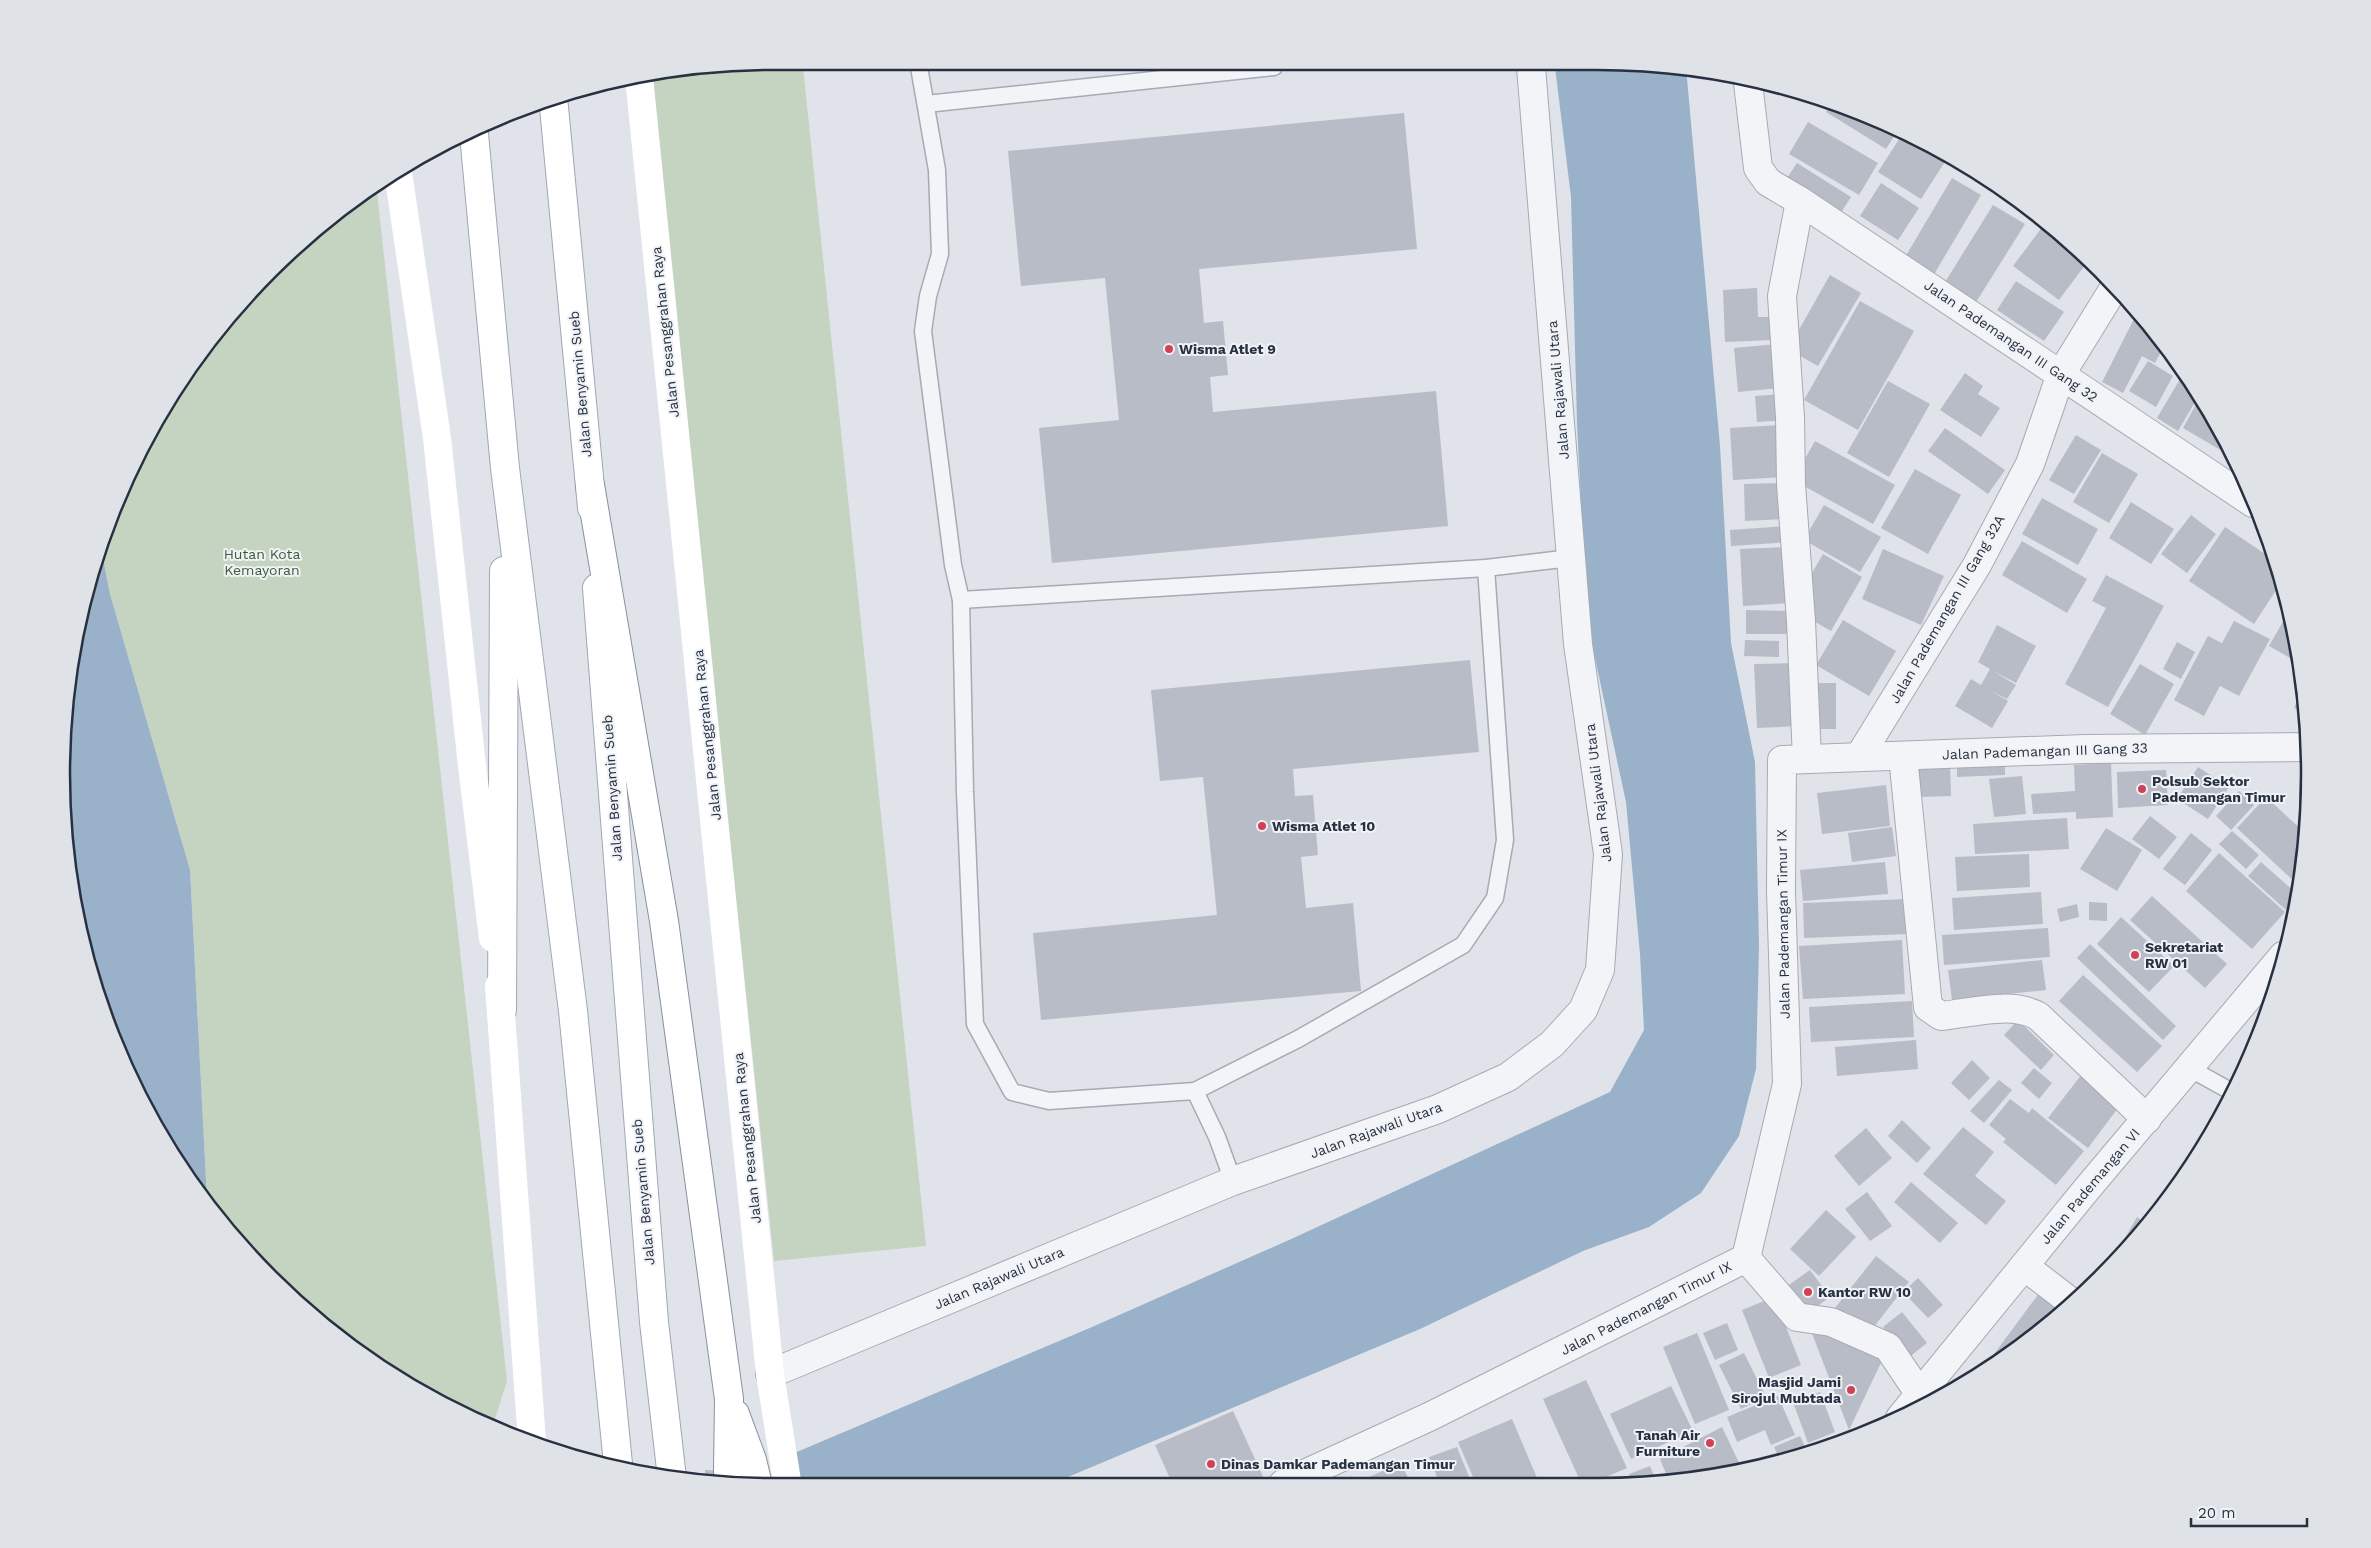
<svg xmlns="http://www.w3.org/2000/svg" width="2371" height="1548" viewBox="0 0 2371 1548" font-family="'Work Sans',sans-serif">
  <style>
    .green { fill: #c5d3c1 }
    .water { fill: #9ab1ca }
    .building { fill: #b7bcc6 }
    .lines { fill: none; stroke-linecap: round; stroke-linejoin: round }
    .service-casing { stroke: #a5aab3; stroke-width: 19 }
    .minor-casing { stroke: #a5aab3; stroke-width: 30 }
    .tertiary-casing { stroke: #a5aab3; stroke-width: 30 }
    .primary-casing { stroke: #9fa8b5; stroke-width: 30 }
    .motorway-casing { stroke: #8791a0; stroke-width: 30 }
    .service { stroke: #f3f4f7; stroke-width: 16 }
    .minor { stroke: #f3f4f7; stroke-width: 28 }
    .tertiary { stroke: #f3f4f7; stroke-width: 28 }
    .secondary { stroke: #fff; stroke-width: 28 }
    .primary { stroke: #fff; stroke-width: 28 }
    .motorway { stroke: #fff; stroke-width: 28 }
    .poi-dot { fill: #d14257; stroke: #eff2f6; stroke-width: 2 }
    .labels { text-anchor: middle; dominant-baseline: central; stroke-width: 4; stroke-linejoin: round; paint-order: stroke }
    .street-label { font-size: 14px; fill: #283141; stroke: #eff2f6 }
    .poi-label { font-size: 14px; font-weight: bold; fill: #283141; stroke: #eff2f6; text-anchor: start }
    .park-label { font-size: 14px; fill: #3c5d35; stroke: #eff2f6 }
    .rim { fill: none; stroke: #283141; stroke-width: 2.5 }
  </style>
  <rect width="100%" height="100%" fill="#e0e3e9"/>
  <g class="green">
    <path d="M694,67H803L926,1246L774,1261L650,75Z"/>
    <path d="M376,183L507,1381L492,1428L378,1367L304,1310L207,1200L190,870L110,594L100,543L157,418L209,340L270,270Z"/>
  </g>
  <g class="water">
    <path d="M1555,67H1686L1720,446L1731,643L1755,762L1759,946L1756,1069L1739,1136L1701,1193L1649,1227L1583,1251L1420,1329L1056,1482L787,1481L785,1457L1092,1327L1289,1240L1610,1092L1644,1030L1640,954L1626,802L1587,621L1577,423L1571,197Z"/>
    <path d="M100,543L110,594L190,870L207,1200L181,1170L116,1047L85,958L63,821V728Z"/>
  </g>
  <g class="building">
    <path d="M1830,105L1870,116L1898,130L1886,149L1826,112Z"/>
    <path d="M1404,113L1417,249L1199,269L1204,323L1223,321L1228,375L1210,377L1213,412L1436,391L1448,526L1052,563L1039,428L1119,420L1105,278L1021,286L1008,151Z"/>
    <path d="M1808,122L1878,163L1859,195L1789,154Z"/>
    <path d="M1903,133L1993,181L2004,190L2001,195L1946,160L1921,199L1878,172Z"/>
    <path d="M1797,163L1851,197L1837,219L1783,184Z"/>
    <path d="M1952,178L1981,195L1933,276L1904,259Z"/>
    <path d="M1881,183L1919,208L1898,240L1860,216Z"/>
    <path d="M1993,205L2025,224L1973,307L1942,287Z"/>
    <path d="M2046,222L2067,238L2088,261L2059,300L2013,266Z"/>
    <path d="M1830,275L1861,293L1818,366L1788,349Z"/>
    <path d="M2016,281L2064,312L2044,341L1997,310Z"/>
    <path d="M1757,288L1758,317H1773L1774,340L1725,342L1723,290Z"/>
    <path d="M1860,301L1914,331L1858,430L1804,400Z"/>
    <path d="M2137,313L2165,344L2155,363L2142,356L2123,393L2102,382Z"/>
    <path d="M1777,344L1781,388L1738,392L1734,348Z"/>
    <path d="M2148,361L2173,376L2156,407L2129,391Z"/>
    <path d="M1965,373L1983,386L1978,394L2000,408L1981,437L1940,410Z"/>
    <path d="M2183,374L2198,397L2178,431L2157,418Z"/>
    <path d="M1888,381L1930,404L1889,477L1847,453Z"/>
    <path d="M1783,394L1786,420L1757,422L1755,396Z"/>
    <path d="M2199,399L2231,451L2229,455L2183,428Z"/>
    <path d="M1782,425L1785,477L1733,480L1730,428Z"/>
    <path d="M1945,428L2005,470L1988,494L1928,451Z"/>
    <path d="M2076,435L2101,450L2074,494L2049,480Z"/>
    <path d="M1815,441L1895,485L1873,524L1793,480Z"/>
    <path d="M2102,453L2138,474L2109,523L2073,502Z"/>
    <path d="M1915,469L1961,495L1928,554L1881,528Z"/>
    <path d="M1784,483L1786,519L1745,521L1744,484Z"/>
    <path d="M2042,498L2098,529L2078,565L2022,534Z"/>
    <path d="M2131,502L2174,529L2151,564L2109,538Z"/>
    <path d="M1824,505L1881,537L1860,572L1804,540Z"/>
    <path d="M2191,515L2216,534L2187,573L2161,554Z"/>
    <path d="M1789,526L1791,542L1731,546L1730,530Z"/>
    <path d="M2225,527L2274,560L2282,581L2254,624L2189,581Z"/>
    <path d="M2022,541L2087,579L2067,613L2002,575Z"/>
    <path d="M1788,547L1791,603L1743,606L1740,549Z"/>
    <path d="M1883,549L1944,576L1921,625L1862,599Z"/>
    <path d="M1823,554L1862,577L1831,631L1803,615L1801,592Z"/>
    <path d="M2106,575L2164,606L2108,707L2065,684L2106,608L2092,601Z"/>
    <path d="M1746,610L1792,611V634H1746Z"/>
    <path d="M2289,611L2296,656L2297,662L2269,646Z"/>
    <path d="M1843,620L1896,651L1869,696L1816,665Z"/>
    <path d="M2234,621L2270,639L2239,696L2220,686L2204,716L2174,700L2208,636L2222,643Z"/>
    <path d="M1997,625L2036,646L2016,683L1993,671L2016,685L2007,699L1991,691L2008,701L1992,728L1955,706L1971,679L1981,685L1990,669L1978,662Z"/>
    <path d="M1745,640L1779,641V657L1744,656Z"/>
    <path d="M2177,642L2195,652L2181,679L2163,669Z"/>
    <path d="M1470,660L1479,752L1293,769L1295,796L1313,795L1318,855L1301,857L1306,908L1353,903L1361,991L1041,1020L1033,933L1217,915L1203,777L1160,781L1151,690Z"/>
    <path d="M1797,663L1799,726L1757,728L1754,664Z"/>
    <path d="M2140,664L2174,684L2145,735L2110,714Z"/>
    <rect x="1807" y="683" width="29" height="46"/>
    <path d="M2302,689L2304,702L2306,713L2294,708Z"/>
    <path d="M2005,757V775L1957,777V758Z"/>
    <path d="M1950,762L1951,796L1919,797L1917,764Z"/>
    <path d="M2111,763L2113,817L2076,819V812L2033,814L2031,794L2075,791L2074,765Z"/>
    <path d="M2198,767L2229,787L2208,819L2177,799Z"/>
    <path d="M2166,770L2168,805L2118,808L2117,772Z"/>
    <path d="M2022,776L2026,814L1994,817L1989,779Z"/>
    <path d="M1886,785L1890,826L1822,834L1817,793Z"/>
    <path d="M2239,791L2254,805L2231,830L2216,816Z"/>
    <path d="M2266,797L2305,833L2304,867L2299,886L2237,828Z"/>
    <path d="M2150,816L2177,837L2159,859L2132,839Z"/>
    <path d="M2067,818L2069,849L1975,854L1973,824Z"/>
    <path d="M1892,827L1896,856L1852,862L1848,833Z"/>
    <path d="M2106,828L2142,850L2117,891L2080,869Z"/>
    <path d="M2232,831L2259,855L2246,869L2219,844Z"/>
    <path d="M2191,833L2212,850L2185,885L2163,869Z"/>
    <path d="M2219,853L2285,912L2252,949L2186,891Z"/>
    <path d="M2029,854L2030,887L1957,891L1955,857Z"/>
    <path d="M1885,862L1888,894L1803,901L1800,870Z"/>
    <path d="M2261,862L2297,894L2296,899L2286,910L2248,876Z"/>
    <path d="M2041,892L2043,924L1954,930L1952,898Z"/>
    <path d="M2152,896L2227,964L2205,988L2130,920Z"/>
    <path d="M1907,899L1908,934L1804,938L1803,903Z"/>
    <path d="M2089,902L2107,903V921L2089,920Z"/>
    <path d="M2077,904L2079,917L2060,922L2057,909Z"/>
    <path d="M2121,917L2174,966L2149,992L2097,944Z"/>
    <path d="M2048,928L2050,957L1944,965L1942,935Z"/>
    <path d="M1902,940L1905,994L1803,999L1799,946Z"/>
    <path d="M2090,944L2176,1026L2163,1040L2077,958Z"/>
    <path d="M2042,960L2046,990L1952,1000L1948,970Z"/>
    <path d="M2083,975L2162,1046L2137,1072L2059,1001Z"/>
    <path d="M1912,1001L1914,1037L1811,1042L1809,1007Z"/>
    <path d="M2018,1020L2054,1055L2041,1070L2004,1035Z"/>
    <path d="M1916,1040L1918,1069L1837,1076L1835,1047Z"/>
    <path d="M1972,1060L1990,1078L1969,1100L1951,1083Z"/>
    <path d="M2034,1068L2052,1083L2039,1099L2021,1083Z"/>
    <path d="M2082,1074L2121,1104L2088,1148L2048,1118Z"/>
    <path d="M1999,1080L2012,1090L1984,1123L1970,1111Z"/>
    <path d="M2010,1099L2029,1113L2032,1108L2084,1151L2056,1185L2003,1142L2006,1139L1989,1125Z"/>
    <path d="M1902,1120L1931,1148L1917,1163L1888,1136Z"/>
    <path d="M1963,1127L1994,1152L1975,1176L2006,1201L1986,1225L1923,1174Z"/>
    <path d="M1866,1128L1892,1158L1859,1186L1834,1156Z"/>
    <path d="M1911,1182L1958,1223L1940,1243L1894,1202Z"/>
    <path d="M1867,1192L1892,1226L1870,1241L1845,1209Z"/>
    <path d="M1826,1210L1856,1237L1819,1276L1790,1249Z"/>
    <path d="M2137,1217L2147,1224L2133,1244L2109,1266Z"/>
    <path d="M1876,1256L1909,1282L1869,1333L1835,1308Z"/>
    <path d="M1810,1270L1830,1297L1806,1314L1786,1287Z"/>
    <path d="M1918,1278L1943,1305L1928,1318L1903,1292Z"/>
    <path d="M2040,1292L2063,1309L2031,1339L1983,1369Z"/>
    <path d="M1774,1297L1801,1365L1769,1378L1742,1310Z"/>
    <path d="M1902,1312L1927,1343L1908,1358L1883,1327Z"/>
    <path d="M1727,1323L1738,1350L1715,1360L1703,1333Z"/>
    <path d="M1808,1323L1887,1350L1849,1430Z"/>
    <path d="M1697,1333L1729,1410L1695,1424L1663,1347Z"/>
    <path d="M1744,1353L1766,1397L1741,1409L1719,1365Z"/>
    <path d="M1586,1380L1627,1468L1587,1485H1582L1543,1399Z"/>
    <path d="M1671,1386L1693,1431L1631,1459L1610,1414Z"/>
    <path d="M1820,1392L1835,1432L1808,1443L1793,1402Z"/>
    <path d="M1778,1396L1795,1435L1771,1445L1765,1430L1737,1442L1727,1417Z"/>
    <path d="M1233,1411L1266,1483H1172L1155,1445Z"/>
    <path d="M1512,1419L1540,1485L1476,1484L1458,1442Z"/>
    <path d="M1722,1427L1742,1469L1669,1481L1660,1459Z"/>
    <path d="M1800,1436L1808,1453L1781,1462L1774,1447Z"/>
    <path d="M1457,1447L1472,1484H1440L1429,1457Z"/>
    <path d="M1401,1463L1411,1484H1353Z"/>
    <path d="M1650,1466L1657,1483L1634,1485L1629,1474Z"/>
    <path d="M705,1470L750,1472L749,1481H705Z"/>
  </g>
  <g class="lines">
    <g class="service-casing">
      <g id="service">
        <path d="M919,67L937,170L940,254L928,296L923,331L953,565L961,600L1486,568L1571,558"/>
        <path d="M926,104L1274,67"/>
        <path d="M961,600L965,792L975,1024L1012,1092L1049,1101L1195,1091L1298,1039L1463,945L1495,898L1505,840L1486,568"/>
        <path d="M2189,1068L2232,1092"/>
        <path d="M1195,1091L1217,1137L1233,1181"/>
      </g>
    </g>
    <g class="minor-casing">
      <g id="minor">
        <path d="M1800,201L1782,296L1790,417L1791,484L1801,621L1807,759"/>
        <path d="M1903,756L1928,1007L1941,1016C1971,1013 2011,1001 2038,1016L2147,1119"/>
        <path d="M1859,757L1977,565L2030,464L2061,374L2114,288"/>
        <path d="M1746,1258L1797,1317L1831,1322L1888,1347L1919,1393"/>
        <path d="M2024,1266L2071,1302"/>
        <path d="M1283,1484L1431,1416L1746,1258L1787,1084L1781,891L1782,760L2085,749L2308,747"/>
      </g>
    </g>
    <g class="tertiary-casing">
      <g id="tertiary">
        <path d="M1748,83L1758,168L1768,182L1800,201L2253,503"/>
        <path d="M770,1374L1233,1181L1438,1109L1508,1077L1552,1044L1583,1010L1600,970L1608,854L1578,644L1531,67"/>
        <path d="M1900,1418L2086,1190L2283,956"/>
      </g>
    </g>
    <g class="primary-casing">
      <g id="primary">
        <path d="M553,97L592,508"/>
        <path d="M474,134L505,468L573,1011L618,1464"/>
        <path d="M597,588L654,1322L672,1478"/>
        <path d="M502,1010L504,571"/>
      </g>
    </g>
    <g class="motorway-casing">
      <g id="motorway">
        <path d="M590,485L664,921L729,1399L728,1471"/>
        <path d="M735,1414L752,1460L757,1481"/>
      </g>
    </g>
    <use href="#service" class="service"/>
    <use href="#minor" class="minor"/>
    <use href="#tertiary" class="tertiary"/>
    <g class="secondary">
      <path d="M639,77L770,1374L787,1481"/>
      <path d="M398,172L437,438L472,766L493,938"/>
      <path d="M499,986L532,1441"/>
    </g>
    <use href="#primary" class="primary"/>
    <use href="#motorway" class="motorway"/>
  </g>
  <g class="poi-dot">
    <circle cx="1169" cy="349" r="5"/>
    <circle cx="2142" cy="789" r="5"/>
    <circle cx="1262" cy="826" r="5"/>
    <circle cx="2135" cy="955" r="5"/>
    <circle cx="1808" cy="1292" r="5"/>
    <circle cx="1851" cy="1390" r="5"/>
    <circle cx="1710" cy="1443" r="5"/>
    <circle cx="1211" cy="1464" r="5"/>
  </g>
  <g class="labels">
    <g class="street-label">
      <text transform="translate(665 332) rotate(-96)">Jalan Pesanggrahan Raya</text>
      <text transform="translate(2011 341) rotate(34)">Jalan Pademangan III Gang 32</text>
      <text transform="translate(580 384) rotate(-95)">Jalan Benyamin Sueb</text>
      <text transform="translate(1558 390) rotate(-95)">Jalan Rajawali Utara</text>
      <text transform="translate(1947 609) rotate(-60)">Jalan Pademangan III Gang 32A</text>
      <text transform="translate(707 735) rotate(-96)">Jalan Pesanggrahan Raya</text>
      <text transform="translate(2045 751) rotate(-2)">Jalan Pademangan III Gang 33</text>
      <text transform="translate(612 788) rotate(-94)">Jalan Benyamin Sueb</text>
      <text transform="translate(1598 793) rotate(-97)">Jalan Rajawali Utara</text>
      <text transform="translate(1783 924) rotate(-91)">Jalan Pademangan Timur IX</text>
      <text transform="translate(1376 1130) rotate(-20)">Jalan Rajawali Utara</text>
      <text transform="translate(747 1138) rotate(-96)">Jalan Pesanggrahan Raya</text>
      <text transform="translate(2090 1186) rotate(-50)">Jalan Pademangan VI</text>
      <text transform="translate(643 1192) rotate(-95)">Jalan Benyamin Sueb</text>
      <text transform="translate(999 1278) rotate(-23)">Jalan Rajawali Utara</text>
      <text transform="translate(1646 1308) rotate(-27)">Jalan Pademangan Timur IX</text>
    </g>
    <g class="poi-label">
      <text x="1179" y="349">Wisma Atlet 9</text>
      <text x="2152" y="781">Polsub Sektor<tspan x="2152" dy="16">Pademangan Timur</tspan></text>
      <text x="1272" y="826">Wisma Atlet 10</text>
      <text x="2145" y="947">Sekretariat<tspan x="2145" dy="16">RW 01</tspan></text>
      <text x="1818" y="1292">Kantor RW 10</text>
      <text x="1841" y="1382" text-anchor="end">Masjid Jami<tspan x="1841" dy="16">Sirojul Mubtada</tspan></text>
      <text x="1700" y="1435" text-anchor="end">Tanah Air<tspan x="1700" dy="16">Furniture</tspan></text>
      <text x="1221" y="1464">Dinas Damkar Pademangan Timur</text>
    </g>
    <g class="park-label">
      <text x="262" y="554">Hutan Kota<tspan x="262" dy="16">Kemayoran</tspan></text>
    </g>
  </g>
  <path d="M0 0H2371V1548H0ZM774 70H1597A704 704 0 0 1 2301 774V774A704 704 0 0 1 1597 1478H774A704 704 0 0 1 70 774V774A704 704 0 0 1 774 70Z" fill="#dfe3e8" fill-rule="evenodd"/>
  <path class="rim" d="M774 70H1597A704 704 0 0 1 2301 774V774A704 704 0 0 1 1597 1478H774A704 704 0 0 1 70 774V774A704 704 0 0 1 774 70Z"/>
  <path d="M2191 1518v8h116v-8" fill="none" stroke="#283141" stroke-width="2.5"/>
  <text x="2198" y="1518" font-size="15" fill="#283141" stroke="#eff2f6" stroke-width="4" paint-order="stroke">20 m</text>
</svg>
